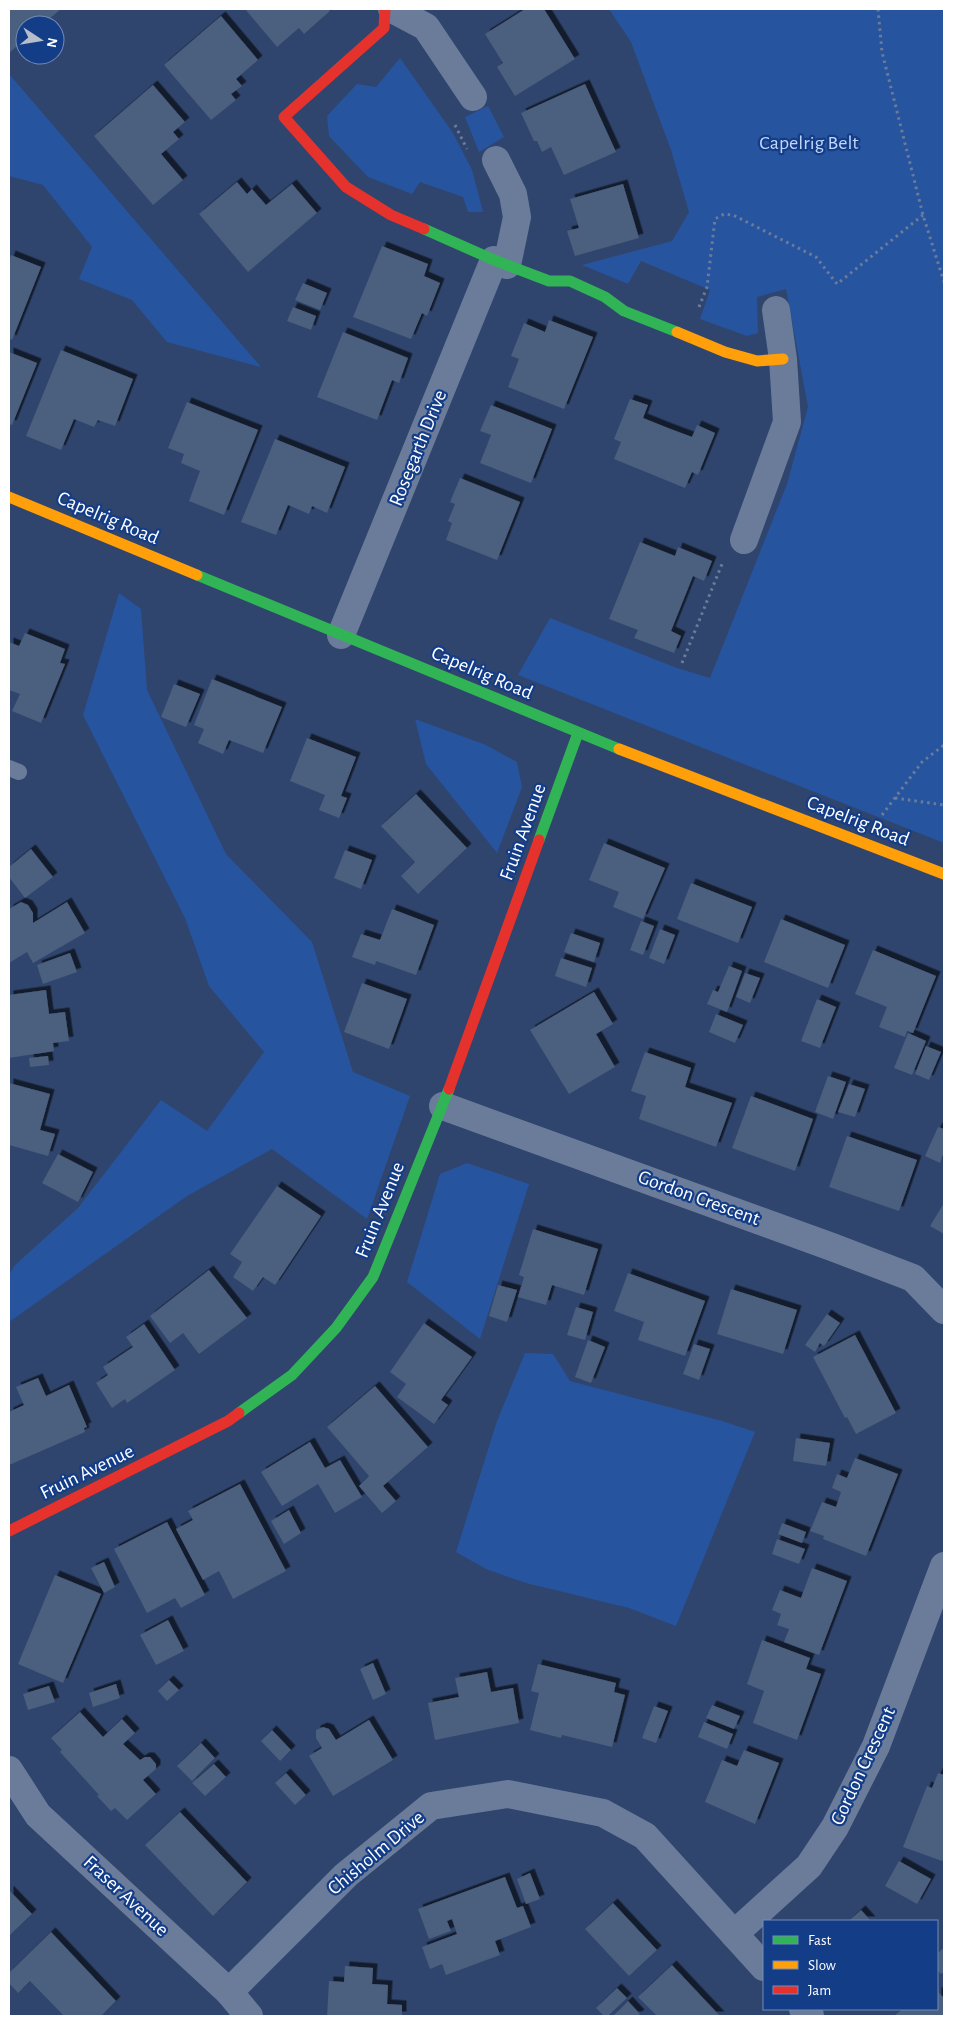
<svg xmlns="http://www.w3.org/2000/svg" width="953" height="2025" viewBox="0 0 953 2025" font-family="'Alegreya Sans',sans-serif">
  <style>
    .green { fill: #27549f }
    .building { fill: #4c5e7e; filter: url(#shadow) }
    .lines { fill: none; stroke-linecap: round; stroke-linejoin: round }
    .path { stroke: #6b7c9b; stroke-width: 3; stroke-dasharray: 2.5 4; stroke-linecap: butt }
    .lane { stroke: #6b7c9b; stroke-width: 16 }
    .street { stroke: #6b7c9b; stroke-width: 28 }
    .fast { stroke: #30b455; stroke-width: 11 }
    .slow { stroke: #ff9f0a; stroke-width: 11 }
    .jam { stroke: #e5322d; stroke-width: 11 }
    .labels { text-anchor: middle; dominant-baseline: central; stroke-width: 4.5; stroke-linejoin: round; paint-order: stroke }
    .park-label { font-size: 20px; fill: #c0d6fb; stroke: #143d88 }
    .street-label { font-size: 20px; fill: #fff; stroke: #143d88 }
  </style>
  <defs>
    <filter id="shadow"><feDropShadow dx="4.5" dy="-4.5" stdDeviation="0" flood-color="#0009"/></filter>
  </defs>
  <rect width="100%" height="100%" fill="#2f456d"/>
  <g class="green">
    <path d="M609,9H944V843L518,675L550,618L677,668L710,678L787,484L808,407L786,289L757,297L758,333L747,336L700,319L710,290L641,261L628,284L582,265L672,241L689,212L671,150L631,42Z"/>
    <path d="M400,58L453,133L472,170L483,212H468L463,197L420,182L412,194L368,177L329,136L327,116L357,84L376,87Z"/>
    <path d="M9,74L261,367L167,342L132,300L79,279L92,247L43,185L9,176Z"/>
    <path d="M488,106L504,137L479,152L465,117Z"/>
    <path d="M119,593L141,609L147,690L226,854L312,942L353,1072L410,1096L367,1219L272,1149L187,1196L9,1322V1275L14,1266L78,1208L161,1100L207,1131L264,1052L209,986L185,918L83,715Z"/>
    <path d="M415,719L486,745L517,762L522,787L497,853L426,764Z"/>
    <path d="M467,1163L529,1184L480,1339L407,1282L440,1174Z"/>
    <path d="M525,1353L553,1354L570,1381L722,1421L755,1432L676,1626L629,1608L526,1583L486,1569L456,1552L497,1421Z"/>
  </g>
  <g class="building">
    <path d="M9,9H61L42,25H25V39L9,53Z"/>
    <path d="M245,9H329L330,11L304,34L299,28L277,47Z"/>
    <path d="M525,9H544L575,59L515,96L497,67L503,63L485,34Z"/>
    <path d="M221,16L258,60L236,79L242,86L231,94L236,100L211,120L164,65Z"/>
    <path d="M585,84L616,152L564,175L551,147L542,152L537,141H534L521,113Z"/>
    <path d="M153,85L185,122L173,132L179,139L161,154L183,180L153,205L94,136Z"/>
    <path d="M237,182L247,194L252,189L266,205L292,184L317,213L248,272L199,214Z"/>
    <path d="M623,184L639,238L575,256L567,231L579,228L570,199Z"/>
    <path d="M382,246L428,264L424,276L440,283L427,316L422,313L411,339L353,317Z"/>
    <path d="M11,255L41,267L12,340L9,338V261Z"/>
    <path d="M303,283L327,293L320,310L295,300Z"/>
    <path d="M293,307L316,316L311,330L287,321Z"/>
    <path d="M549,320L593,337L564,409L508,387L519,359L511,356L524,323L545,332Z"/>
    <path d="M343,332L408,358L399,383L392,380L377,420L317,397Z"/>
    <path d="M61,350L133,379L115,426L98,420L94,427L74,419L61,450L26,436Z"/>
    <path d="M9,352L37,363L12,425L9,424Z"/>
    <path d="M630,399L648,405L643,418L668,428L692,437L697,425L715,433L698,475L692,472L685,488L614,459L621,442L614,439Z"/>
    <path d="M187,402L258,430L224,515L189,501L200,471L181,463L184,454L168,448Z"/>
    <path d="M491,405L552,429L531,483L480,463L491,435L480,431Z"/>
    <path d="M275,439L345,467L327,513L312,506L309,514L288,505L276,535L241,522Z"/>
    <path d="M460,478L520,502L497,560L446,540L452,523L448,521L455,504L450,502Z"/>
    <path d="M640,542L675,556L678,547L712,561L704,581L693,576L671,631L681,636L674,653L634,638L638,630L609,619Z"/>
    <path d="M25,633L65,649L60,663L65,664L41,723L12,711L20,694L9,690V642L19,646Z"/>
    <path d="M212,679L282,707L263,753L229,740L223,754L198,743L204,729L194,725Z"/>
    <path d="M174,684L200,694L186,727L161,717Z"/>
    <path d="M307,738L356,757L341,796L347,798L339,818L319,810L325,795L290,781Z"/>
    <path d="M416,794L467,848L418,894L401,876L415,862L381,826Z"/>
    <path d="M604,843L665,868L643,919L613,907L619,892L589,880Z"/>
    <path d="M31,849L53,877L25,898L9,877V867Z"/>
    <path d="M345,850L372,860L361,889L334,878Z"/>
    <path d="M691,883L752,907L738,943L677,919Z"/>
    <path d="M21,902L28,905L33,913V923L67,902L85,933L33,963L27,952L9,963V909Z"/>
    <path d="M392,909L434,925L416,975L376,961L375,965L352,957L361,934L380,940Z"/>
    <path d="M781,919L845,945L828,988L764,962Z"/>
    <path d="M641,921L654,926L643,955L630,950Z"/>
    <path d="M660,929L675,935L664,964L649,958Z"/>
    <path d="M571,933L600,943L594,962L564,952Z"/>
    <path d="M873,950L936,976L913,1033L907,1031L905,1037L879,1027L887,1007L855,994Z"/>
    <path d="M70,953L77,972L43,984L37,965Z"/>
    <path d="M561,958L592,968L586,987L555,976Z"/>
    <path d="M729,966L742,971L727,1012L707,1004L713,990L718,992Z"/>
    <path d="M745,973L760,978L750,1003L736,997Z"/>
    <path d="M362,983L407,999L389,1049L344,1032Z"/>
    <path d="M46,990L49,1014L65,1012L69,1041L53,1043L54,1051L9,1058V995Z"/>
    <path d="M594,992L613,1024L596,1034L615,1067L569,1094L530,1030Z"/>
    <path d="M817,999L836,1007L820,1048L801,1041Z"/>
    <path d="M716,1014L743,1025L735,1043L709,1032Z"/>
    <path d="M908,1033L926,1041L912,1075L894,1068Z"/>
    <path d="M926,1046L941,1052L929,1080L915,1074Z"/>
    <path d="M645,1052L691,1068L685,1087L732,1103L716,1147L639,1119L646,1096L631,1091Z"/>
    <path d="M48,1056L49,1065L30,1067L29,1058Z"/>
    <path d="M828,1076L846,1082L833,1119L815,1112Z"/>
    <path d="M9,1083L50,1094L40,1130L55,1134L48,1156L9,1145Z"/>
    <path d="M849,1084L865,1089L855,1117L838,1112Z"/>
    <path d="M751,1096L813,1119L795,1171L732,1148Z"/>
    <path d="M938,1127L944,1129V1152L940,1163L925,1156Z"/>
    <path d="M847,1136L917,1160L899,1211L829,1187Z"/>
    <path d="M58,1154L93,1172L78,1202L42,1183Z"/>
    <path d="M277,1186L321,1216L275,1285L263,1277L253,1291L233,1277L242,1262L230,1254Z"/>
    <path d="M944,1203V1234L930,1226Z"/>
    <path d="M533,1229L598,1249L584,1295L552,1285L546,1305L518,1297L524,1277L519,1275Z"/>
    <path d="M209,1270L247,1318L199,1354L183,1333L170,1343L150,1316Z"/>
    <path d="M628,1273L705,1301L685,1356L638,1340L644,1322L614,1311Z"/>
    <path d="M498,1285L517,1290L507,1322L489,1316Z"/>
    <path d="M731,1289L797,1310L783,1354L717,1334Z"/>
    <path d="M576,1307L593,1312L585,1340L567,1335Z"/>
    <path d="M827,1314L840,1323L824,1346L820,1343L815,1352L805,1345Z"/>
    <path d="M424,1323L472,1357L441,1400L448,1405L434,1424L397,1397L406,1384L390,1372Z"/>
    <path d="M144,1324L175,1370L127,1403L125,1399L112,1408L96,1383L108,1375L103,1367L133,1347L126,1337Z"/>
    <path d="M855,1335L896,1413L856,1434L847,1417L845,1418L813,1357Z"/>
    <path d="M588,1340L605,1347L591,1383L575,1377Z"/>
    <path d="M694,1344L710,1349L699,1380L683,1374Z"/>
    <path d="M38,1378L46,1396L69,1385L87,1427L84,1428L85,1432L9,1465V1412L24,1405L16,1387Z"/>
    <path d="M375,1386L428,1447L383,1486L396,1501L382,1513L359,1486L369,1476L327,1427Z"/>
    <path d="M796,1438L830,1443L826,1466L793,1461Z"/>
    <path d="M310,1442L325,1468L340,1460L362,1497L335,1513L318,1484L282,1506L261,1472Z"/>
    <path d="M855,1458L898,1474L866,1556L823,1539L824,1536L810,1531L822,1502L836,1507L841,1492L832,1488L837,1474L847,1478Z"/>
    <path d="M240,1484L286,1571L233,1599L219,1571L203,1580L176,1529L193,1520L188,1511Z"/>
    <path d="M289,1510L301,1533L284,1544L271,1521Z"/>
    <path d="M167,1522L205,1595L181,1608L175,1598L147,1613L114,1549Z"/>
    <path d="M782,1523L806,1532L802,1543L778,1534Z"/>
    <path d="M777,1539L805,1549L799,1564L772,1554Z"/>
    <path d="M104,1562L115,1587L104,1593L91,1568Z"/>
    <path d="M812,1568L847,1581L819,1655L784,1642L789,1629L777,1625L781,1614L772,1610L780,1590L801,1598Z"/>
    <path d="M55,1575L101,1594L63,1683L18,1664Z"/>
    <path d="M168,1620L184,1651L156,1665L140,1635Z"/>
    <path d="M762,1640L810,1658L806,1669L821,1674L797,1740L753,1723L764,1691L747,1684Z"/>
    <path d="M373,1663L386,1694L373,1700L360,1669Z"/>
    <path d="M538,1664L616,1683L614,1692L625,1695L612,1747L562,1735L561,1738L530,1730L539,1693L531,1691Z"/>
    <path d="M487,1672L491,1692L513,1688L519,1723L435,1740L428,1703L459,1697L455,1678Z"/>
    <path d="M169,1680L179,1690L167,1701L158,1691Z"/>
    <path d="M116,1684L120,1698L93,1707L89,1693Z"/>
    <path d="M49,1686L55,1702L28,1710L23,1694Z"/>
    <path d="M712,1705L740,1716L734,1729L706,1718Z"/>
    <path d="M654,1706L668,1711L656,1743L642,1738Z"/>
    <path d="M80,1712L103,1737L122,1719L135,1733L123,1744L140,1760L145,1757H150L156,1764V1769L143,1780L156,1794L127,1820L115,1808L111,1811L97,1796L99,1795L60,1752L62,1750L51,1738Z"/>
    <path d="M369,1720L393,1760L333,1796L309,1756L322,1748L316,1738V1730L323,1727L329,1729L336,1740Z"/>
    <path d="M704,1722L733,1734L727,1749L698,1737Z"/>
    <path d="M272,1730L291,1750L280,1761L261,1741Z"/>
    <path d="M201,1743L215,1758L192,1781L177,1766Z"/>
    <path d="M744,1750L779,1763L755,1824L705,1802L722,1760L737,1766Z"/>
    <path d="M214,1764L226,1777L205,1796L192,1783Z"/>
    <path d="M286,1773L306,1795L295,1805L275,1783Z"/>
    <path d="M938,1773L944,1775V1859L942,1861L903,1847L927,1786L932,1788Z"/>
    <path d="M180,1812L247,1882L213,1916L145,1845Z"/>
    <path d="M899,1861L931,1879L917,1904L885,1886Z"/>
    <path d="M530,1873L540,1899L526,1904L517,1879Z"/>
    <path d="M505,1877L517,1908L523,1906L531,1927L495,1941L500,1955L446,1975L442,1964L430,1969L422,1947L457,1934L452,1919L447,1921L451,1931L429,1939L418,1909Z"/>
    <path d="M9,1890L32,1914L9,1936Z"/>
    <path d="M613,1903L657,1950L629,1976L585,1929Z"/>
    <path d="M861,1910L871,1921H849Z"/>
    <path d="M51,1932L116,2001L101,2016H64L30,1981L18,1993L9,1983V1973Z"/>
    <path d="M944,1947V1972L941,1974L937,1970V1954Z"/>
    <path d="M672,1965L720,2016H657L638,1997Z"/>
    <path d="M345,1966L373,1968L372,1984L388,1985L387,2004L402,2005V2016H327L329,1981L344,1982Z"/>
    <path d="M617,1988L627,1998L608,2016H604L596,2008Z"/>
    <path d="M937,1991L944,1998V2016H894L902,2009H937Z"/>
    <path d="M628,2001L640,2014L637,2016H613Z"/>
  </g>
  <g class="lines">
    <g class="path">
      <path d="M878,9L882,52L923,215L944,282"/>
      <path d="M455,125L467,149"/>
      <path d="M699,307L707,287L715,219L724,214L733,215L816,257L837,284L923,215"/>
      <path d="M682,663L722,564"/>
      <path d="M895,798L944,805"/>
      <path d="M882,815L922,762L944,745"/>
    </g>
    <path class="lane" d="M9,768L19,772"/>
    <g class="street">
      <path d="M392,9L426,27L473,97"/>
      <path d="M496,160L513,194L517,217L507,265"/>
      <path d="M744,540L787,422L783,359L776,310"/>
      <path d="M341,635L494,260"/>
      <path d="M443,1106L832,1247L913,1278L944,1310"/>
      <path d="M9,1770L38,1815L229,1992L249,2016"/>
      <path d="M734,1934L809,1866L835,1827L876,1746L944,1566"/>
      <path d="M229,1992L346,1875L431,1806L508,1794L603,1813L645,1836L764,1967"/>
      <path d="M803,2009L810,2016"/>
    </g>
    <g class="fast">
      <path d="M424,229L494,260L549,281H570L605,297L624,311L677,332"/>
      <path d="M197,575L619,749"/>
      <path d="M539,840L578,733"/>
      <path d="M239,1413L292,1375L336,1328L373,1277L449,1089"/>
    </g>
    <g class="slow">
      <path d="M677,332L725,352L757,361L783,359"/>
      <path d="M9,497L197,575"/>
      <path d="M619,749L944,874"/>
    </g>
    <g class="jam">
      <path d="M385,9L384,28L284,117L346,187L391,215L424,229"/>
      <path d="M449,1089L539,840"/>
      <path d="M9,1531L228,1421L239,1413"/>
    </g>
  </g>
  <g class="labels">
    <g class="park-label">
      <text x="809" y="143">Capelrig Belt</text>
    </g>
    <g class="street-label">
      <text transform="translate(418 448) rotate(-68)">Rosegarth Drive</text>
      <text transform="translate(108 518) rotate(23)">Capelrig Road</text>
      <text transform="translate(482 673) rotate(23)">Capelrig Road</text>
      <text transform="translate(858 821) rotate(21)">Capelrig Road</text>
      <text transform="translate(523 832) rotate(-70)">Fruin Avenue</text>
      <text transform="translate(699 1198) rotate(20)">Gordon Crescent</text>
      <text transform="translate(380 1210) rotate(-68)">Fruin Avenue</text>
      <text transform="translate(87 1472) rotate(-26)">Fruin Avenue</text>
      <text transform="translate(863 1766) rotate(-65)">Gordon Crescent</text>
      <text transform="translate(376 1853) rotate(-40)">Chisholm Drive</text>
      <text transform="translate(126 1896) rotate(43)">Fraser Avenue</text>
    </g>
  </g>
  <rect width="953" height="2025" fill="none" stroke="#ffffff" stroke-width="20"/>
  <rect x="763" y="1920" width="175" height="90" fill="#143d88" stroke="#728bb8"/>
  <rect x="773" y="1936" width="25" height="8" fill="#30b455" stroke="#728bb8"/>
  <text x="808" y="1945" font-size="15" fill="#ffffff">Fast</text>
  <rect x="773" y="1961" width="25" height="8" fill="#ff9f0a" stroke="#728bb8"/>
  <text x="808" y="1970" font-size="15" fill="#ffffff">Slow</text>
  <rect x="773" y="1986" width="25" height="8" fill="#e5322d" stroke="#728bb8"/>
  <text x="808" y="1995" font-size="15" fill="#ffffff">Jam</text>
  <g transform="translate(40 40) rotate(102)"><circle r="24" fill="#143d88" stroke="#728bb8"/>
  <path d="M0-4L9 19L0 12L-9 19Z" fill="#b6becc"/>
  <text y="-8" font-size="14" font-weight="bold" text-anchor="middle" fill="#ffffff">N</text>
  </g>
</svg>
